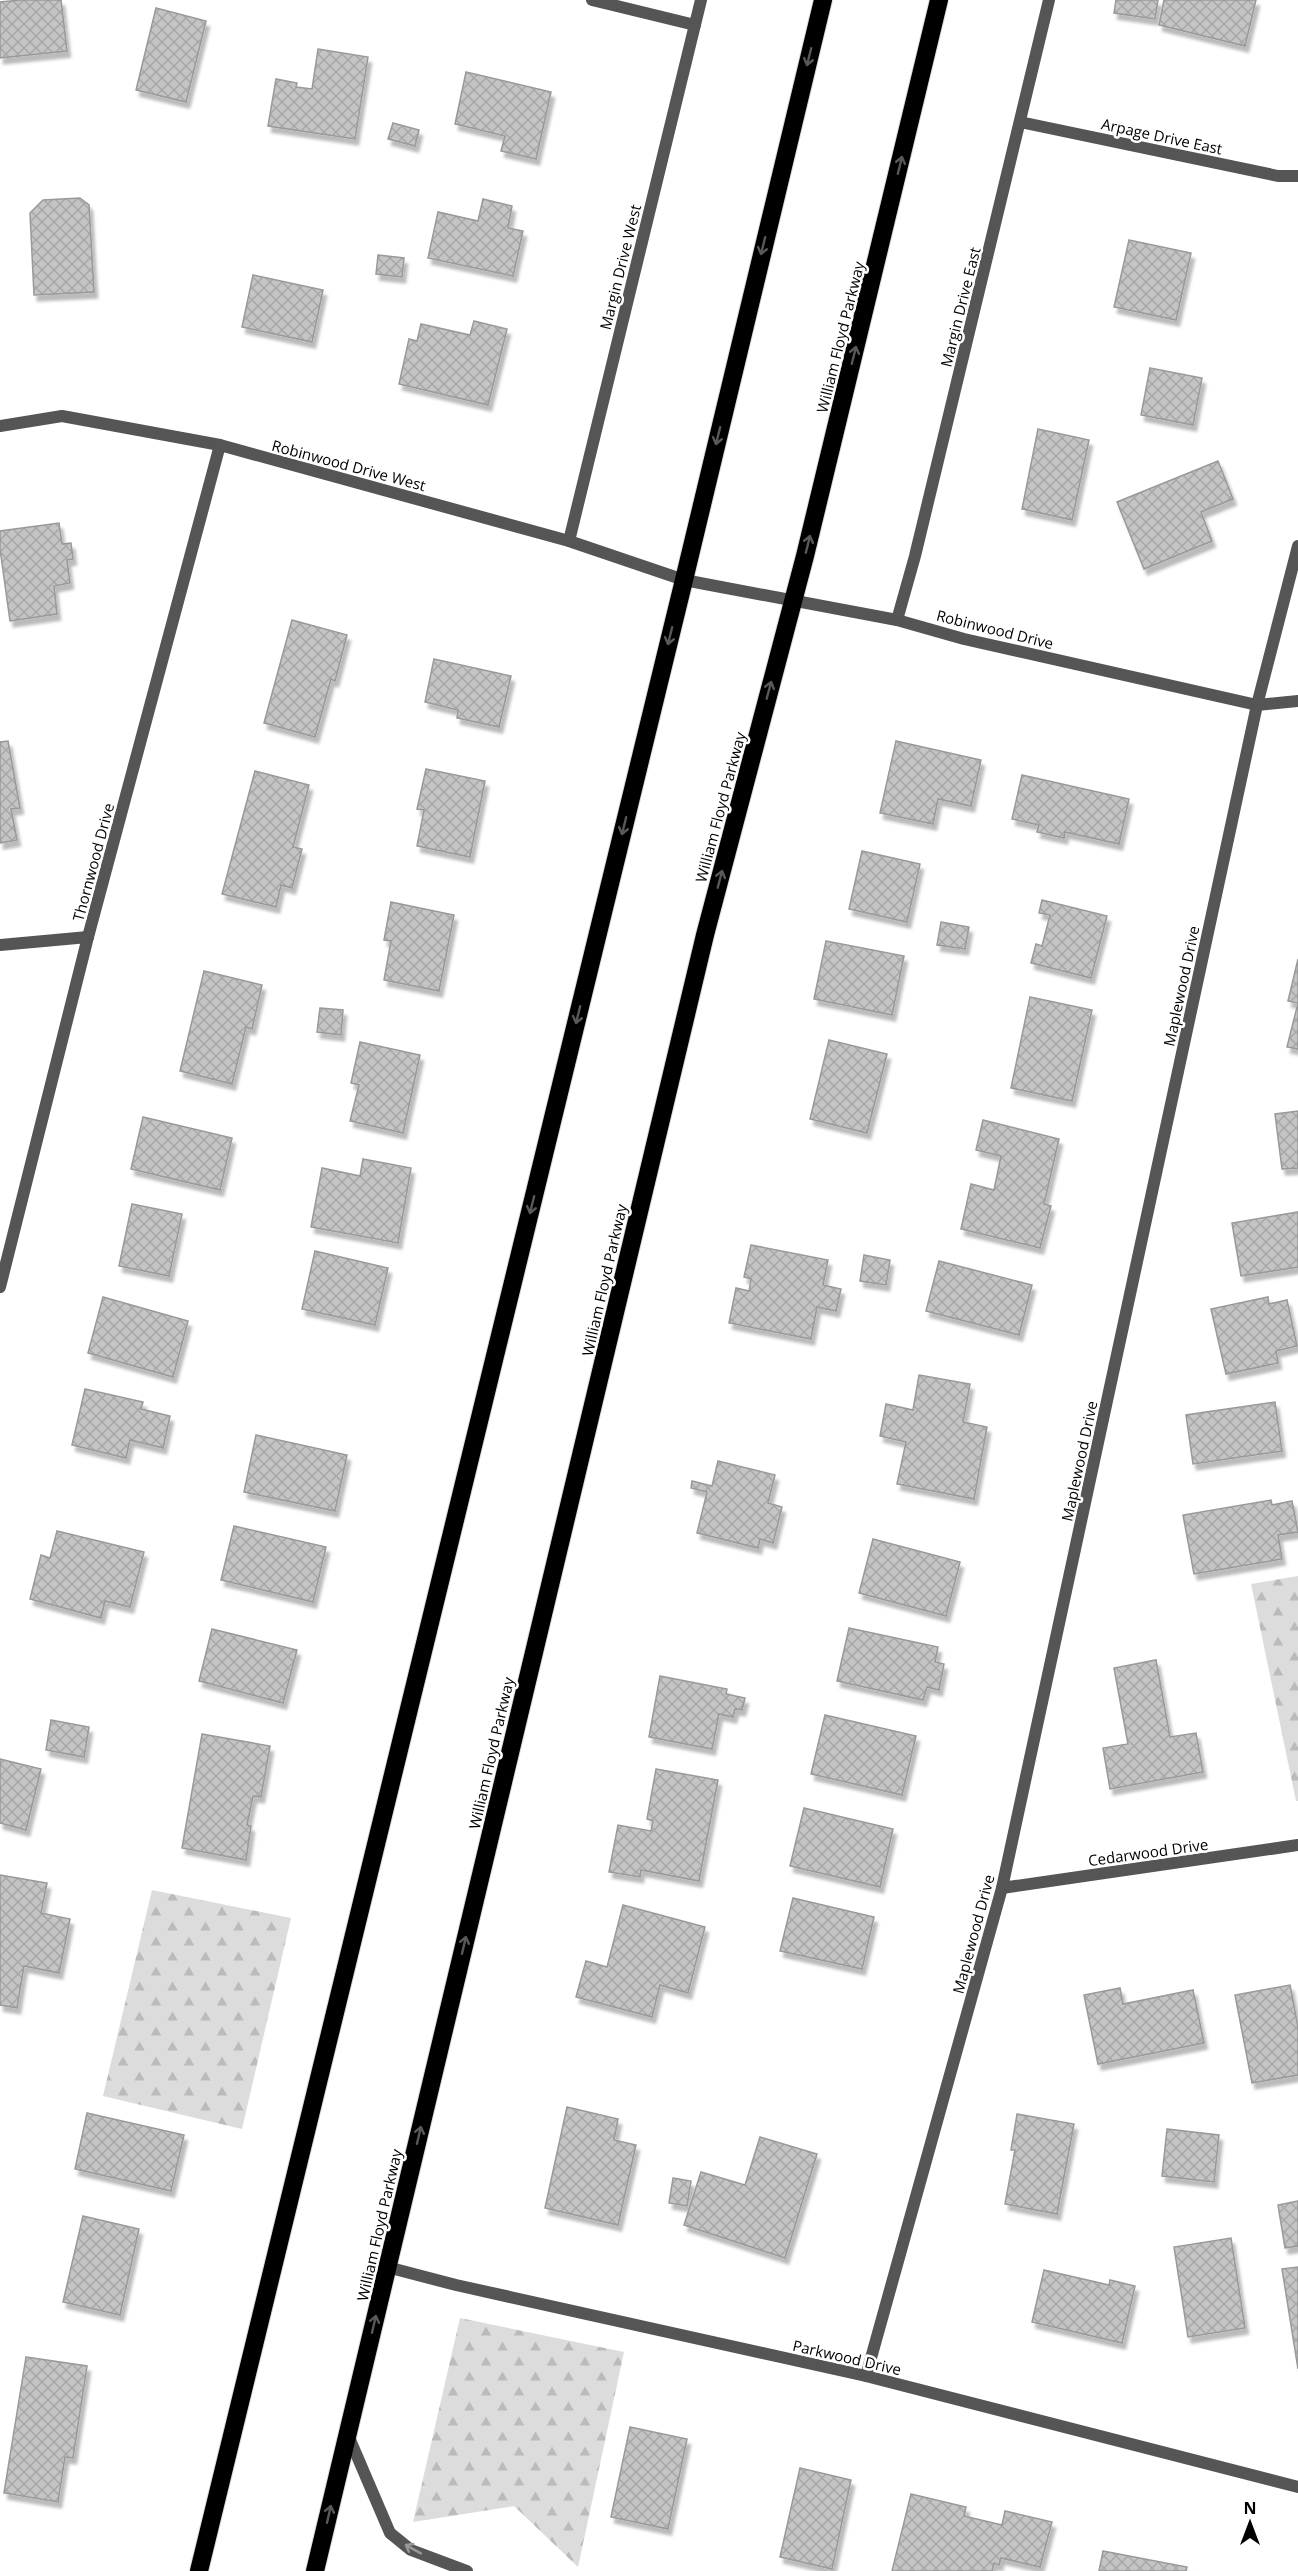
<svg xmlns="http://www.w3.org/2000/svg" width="1298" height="2571" viewBox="0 0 1298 2571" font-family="'Open Sans',sans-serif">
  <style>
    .forest { fill: url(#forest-firs) }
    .building { fill: url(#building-cross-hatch); stroke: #999; stroke-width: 1.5; filter: url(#shadow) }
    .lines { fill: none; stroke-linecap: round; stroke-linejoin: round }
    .highway-casing { stroke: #dbdbdb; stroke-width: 20 }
    .lane { stroke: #555; stroke-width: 12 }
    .street { stroke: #555; stroke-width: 12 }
    .highway { stroke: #000; stroke-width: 18 }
    .oneway { stroke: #595959 }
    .oneway2 { stroke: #999 }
    .labels { text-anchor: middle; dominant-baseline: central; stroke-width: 5; stroke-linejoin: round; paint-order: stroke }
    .street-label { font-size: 15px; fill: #000; stroke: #fff }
  </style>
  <defs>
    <pattern id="forest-firs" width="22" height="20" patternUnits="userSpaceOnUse" patternTransform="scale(1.5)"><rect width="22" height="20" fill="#dcdcdc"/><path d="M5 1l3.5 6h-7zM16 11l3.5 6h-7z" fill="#bbb"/></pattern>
    <pattern id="building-cross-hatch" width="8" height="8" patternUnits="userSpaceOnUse" patternTransform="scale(1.5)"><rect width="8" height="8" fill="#c4c4c4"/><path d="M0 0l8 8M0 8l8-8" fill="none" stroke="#a7a7a7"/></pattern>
    <filter id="shadow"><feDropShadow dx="3.5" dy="6" stdDeviation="1.5" flood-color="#0004"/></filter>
  </defs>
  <rect width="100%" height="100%" fill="#fff"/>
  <g class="forest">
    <path d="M1298,1576V1801H1296L1251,1584Z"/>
    <path d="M152,1890L291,1918L242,2129L103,2096Z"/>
    <path d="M460,2318L624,2352L578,2567L514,2506L413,2522Z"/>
  </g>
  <g class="building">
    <path d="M21,0H61L67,51L0,58V2Z"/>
    <path d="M1116,0H1158L1155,19L1114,13Z"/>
    <path d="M1164,0H1256L1245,46L1159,25Z"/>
    <path d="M156,8L206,21L186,102L136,90Z"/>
    <path d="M318,49L368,57L355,139L268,126L276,79L297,83L296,87L312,89Z"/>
    <path d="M466,72L551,92L536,159L501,151L505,136L455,124Z"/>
    <path d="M393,123L419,130L415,146L388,139Z"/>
    <path d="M80,198L89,205L94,292L34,295L30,213L43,200Z"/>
    <path d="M483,199L512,206L508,228L523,231L513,276L428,258L438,212L478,221Z"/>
    <path d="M1129,240L1191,253L1176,320L1114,307Z"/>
    <path d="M378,255L404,258L402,277L376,274Z"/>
    <path d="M253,275L323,290L312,342L242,327Z"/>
    <path d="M474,321L507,329L488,405L399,384L409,339L417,341L421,324L470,335Z"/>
    <path d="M1150,368L1202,378L1193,425L1141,415Z"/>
    <path d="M1038,429L1089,440L1072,520L1022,509Z"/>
    <path d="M1218,461L1233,499L1201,512L1212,541L1144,569L1117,502Z"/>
    <path d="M59,523L62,544L71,543L73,559L67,560L70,583L54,586L57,614L10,621L0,549V531Z"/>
    <path d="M292,620L347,635L335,681L331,679L315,737L264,723Z"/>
    <path d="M434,659L511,676L499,727L457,718L458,710L425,702Z"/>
    <path d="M8,741L20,808L11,809L17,840L0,843V742Z"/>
    <path d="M896,741L981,760L971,806L938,799L933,824L880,813Z"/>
    <path d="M426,769L485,781L470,857L417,846L424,810L417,809Z"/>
    <path d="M255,771L309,785L293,847L302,849L292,888L281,885L276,907L222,894Z"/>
    <path d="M1022,775L1129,799L1119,844L1065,832L1064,838L1037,832L1039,825L1012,819Z"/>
    <path d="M862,851L920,864L907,922L849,909Z"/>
    <path d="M1042,900L1107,916L1091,978L1031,963L1036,944L1042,946L1050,915L1039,913Z"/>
    <path d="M391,902L454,915L439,991L384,980L391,941L384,940Z"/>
    <path d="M941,922L969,927L965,949L937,945Z"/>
    <path d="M826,941L904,956L892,1015L814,999Z"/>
    <path d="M1298,959V1049L1287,1047L1298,1003L1288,1001Z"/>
    <path d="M204,971L262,985L252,1029L246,1027L232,1084L180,1071Z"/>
    <path d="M1030,997L1092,1010L1072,1101L1011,1088Z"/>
    <path d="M320,1008L343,1010L341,1035L317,1032Z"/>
    <path d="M829,1040L887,1054L867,1133L810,1119Z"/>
    <path d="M360,1042L420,1055L403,1133L350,1121L359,1085L351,1083Z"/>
    <path d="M1298,1111V1168L1282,1169L1275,1114Z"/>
    <path d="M143,1117L232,1138L220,1190L131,1169Z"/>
    <path d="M983,1120L1059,1139L1044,1204L1051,1206L1040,1248L961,1229L971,1184L994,1190L1001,1156L976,1150Z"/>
    <path d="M363,1159L411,1168L398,1243L311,1227L322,1168L360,1176Z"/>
    <path d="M132,1204L182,1214L169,1276L119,1266Z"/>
    <path d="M1298,1212V1267L1241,1276L1232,1223Z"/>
    <path d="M751,1245L828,1260L823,1285L841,1289L836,1311L817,1307L811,1339L729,1323L736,1288L749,1291L751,1279L744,1277Z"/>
    <path d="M315,1251L388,1268L375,1325L302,1309Z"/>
    <path d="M864,1255L890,1260L886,1285L860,1281Z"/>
    <path d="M939,1261L1032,1285L1019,1335L926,1311Z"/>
    <path d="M103,1297L188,1321L173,1377L88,1353Z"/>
    <path d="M1268,1297L1269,1304L1287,1300L1297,1346L1276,1351L1278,1363L1226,1374L1211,1309Z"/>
    <path d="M919,1375L970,1384L963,1422L987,1427L974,1499L897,1484L906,1442L880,1436L886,1404L913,1410Z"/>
    <path d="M85,1389L143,1402L141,1409L170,1416L163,1448L130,1440L126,1458L72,1445Z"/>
    <path d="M1275,1402L1282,1451L1193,1464L1186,1415Z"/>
    <path d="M256,1435L347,1455L335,1511L244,1492Z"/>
    <path d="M718,1461L775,1475L768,1503L782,1507L773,1543L760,1539L758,1548L697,1533L707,1492L691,1488L692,1481L712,1486Z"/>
    <path d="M1271,1500L1272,1505L1292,1501L1298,1532L1278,1535L1282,1559L1194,1574L1183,1515Z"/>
    <path d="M234,1526L326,1547L313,1602L221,1580Z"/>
    <path d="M57,1531L144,1552L130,1607L105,1601L101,1618L30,1599L41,1555L50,1558Z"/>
    <path d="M873,1539L960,1562L946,1616L859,1593Z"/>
    <path d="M849,1628L938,1647L935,1662L944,1664L939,1690L927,1687L923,1700L837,1681Z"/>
    <path d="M212,1629L297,1650L283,1703L199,1681Z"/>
    <path d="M1156,1660L1170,1737L1196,1733L1203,1772L1110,1789L1103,1748L1128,1744L1114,1668Z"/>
    <path d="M660,1676L727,1689L726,1694L745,1698L742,1710L735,1709L733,1717L719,1714L712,1749L649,1737Z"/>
    <path d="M825,1715L916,1736L902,1795L811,1774Z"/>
    <path d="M51,1720L89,1727L84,1757L46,1750Z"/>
    <path d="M202,1734L270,1746L261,1797L253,1796L247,1825L251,1826L246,1860L182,1848Z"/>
    <path d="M0,1759L41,1769L26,1830L0,1823Z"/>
    <path d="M656,1769L718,1780L699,1881L641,1870L640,1877L609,1872L618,1825L651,1831L653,1821L647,1819Z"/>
    <path d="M804,1808L893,1829L880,1887L790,1866Z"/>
    <path d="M0,1875L47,1883L41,1913L70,1919L59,1973L24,1966L17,2008L0,2005Z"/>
    <path d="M793,1898L874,1917L862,1969L780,1951Z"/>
    <path d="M623,1905L705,1927L688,1993L660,1985L652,2017L576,1997L586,1961L607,1967Z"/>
    <path d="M1290,1985L1298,2027V2075L1252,2083L1235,1995Z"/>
    <path d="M1120,1988L1123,2004L1193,1990L1204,2043L1098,2064L1084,1995Z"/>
    <path d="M567,2107L618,2119L614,2140L636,2145L618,2225L545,2208Z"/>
    <path d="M87,2113L184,2135L171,2191L75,2169Z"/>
    <path d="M1017,2114L1074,2124L1057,2214L1005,2204L1015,2150H1011Z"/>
    <path d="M1167,2129L1219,2135L1214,2182L1162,2176Z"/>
    <path d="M760,2137L817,2154L785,2258L684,2225L701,2172L745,2185Z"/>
    <path d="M673,2178L691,2181L687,2206L669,2203Z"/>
    <path d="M1298,2201V2246L1285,2248L1278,2205Z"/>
    <path d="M83,2216L139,2229L120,2315L63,2302Z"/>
    <path d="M1231,2238L1245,2328L1188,2337L1174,2247Z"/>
    <path d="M1298,2267V2369L1282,2269Z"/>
    <path d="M1044,2270L1109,2285L1110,2280L1135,2286L1122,2343L1032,2322Z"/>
    <path d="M26,2357L87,2366L73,2458L65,2457L58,2502L4,2493Z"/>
    <path d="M630,2427L687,2439L668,2529L611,2517Z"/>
    <path d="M800,2468L851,2480L832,2569L780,2557Z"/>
    <path d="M911,2494L966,2507L964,2516L1002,2525L1005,2511L1052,2522L1040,2567L1001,2558L999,2565L994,2563L992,2571H892Z"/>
    <path d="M1103,2551L1187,2567L1186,2571H1099Z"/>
  </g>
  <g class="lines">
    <g class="highway-casing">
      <g id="highway">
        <path d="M199,2571L684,580L823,0"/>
        <path d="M315,2571L705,935L805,556L939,0"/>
      </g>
    </g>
    <path class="lane" d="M348,2435L390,2533L411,2550L467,2571"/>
    <g class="street">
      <path d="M592,0L695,25"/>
      <path d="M1020,122L1278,176H1298"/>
      <path d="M0,426L62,416L220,445L569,541L684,580L897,620L964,639L1257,705L1298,701"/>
      <path d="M569,541L701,0"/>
      <path d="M897,620L915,556L1049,0"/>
      <path d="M0,945L88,937"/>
      <path d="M0,1287L88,937L220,445"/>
      <path d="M1002,1888L1298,1845"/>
      <path d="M387,2267L456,2285L866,2376L1298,2487"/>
      <path d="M866,2376L1002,1888L1257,705L1298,546"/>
    </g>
    <use href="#highway" class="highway"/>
  </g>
  <defs><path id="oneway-shaft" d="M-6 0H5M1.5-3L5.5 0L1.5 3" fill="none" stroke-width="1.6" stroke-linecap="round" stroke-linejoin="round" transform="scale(1.5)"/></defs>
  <g class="oneway">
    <use href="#oneway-shaft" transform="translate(809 57) rotate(104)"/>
    <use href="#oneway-shaft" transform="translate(900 165) rotate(-76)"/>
    <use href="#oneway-shaft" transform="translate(763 246) rotate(104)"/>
    <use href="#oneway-shaft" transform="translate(854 355) rotate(-76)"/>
    <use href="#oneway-shaft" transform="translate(718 436) rotate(104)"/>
    <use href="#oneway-shaft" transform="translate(808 544) rotate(-76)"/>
    <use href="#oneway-shaft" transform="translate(670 636) rotate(104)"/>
    <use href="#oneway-shaft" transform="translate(769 690) rotate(-75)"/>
    <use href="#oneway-shaft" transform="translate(624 826) rotate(104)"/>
    <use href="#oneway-shaft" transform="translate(720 879) rotate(-75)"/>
    <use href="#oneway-shaft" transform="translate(578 1015) rotate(104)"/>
    <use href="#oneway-shaft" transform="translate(532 1205) rotate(104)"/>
    <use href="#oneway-shaft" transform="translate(464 1945) rotate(-77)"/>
    <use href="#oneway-shaft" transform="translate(419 2135) rotate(-77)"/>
    <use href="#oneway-shaft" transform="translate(374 2324) rotate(-77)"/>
    <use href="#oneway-shaft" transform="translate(329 2514) rotate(-77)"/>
  </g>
  <use class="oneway2" href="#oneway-shaft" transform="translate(413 2549) rotate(-151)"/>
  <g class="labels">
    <g class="street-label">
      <text transform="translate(1162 136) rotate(12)">Arpage Drive East</text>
      <text transform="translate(620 267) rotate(-76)">Margin Drive West</text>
      <text transform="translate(960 307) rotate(-76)">Margin Drive East</text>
      <text transform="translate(840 337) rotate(-76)">William Floyd Parkway</text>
      <text transform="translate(349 465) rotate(15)">Robinwood Drive West</text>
      <text transform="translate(995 629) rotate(14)">Robinwood Drive</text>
      <text transform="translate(720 807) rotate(-75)">William Floyd Parkway</text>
      <text transform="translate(93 862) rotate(-75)">Thornwood Drive</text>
      <text transform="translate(1181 986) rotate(-78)">Maplewood Drive</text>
      <text transform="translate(604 1280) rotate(-77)">William Floyd Parkway</text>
      <text transform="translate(1079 1461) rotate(-78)">Maplewood Drive</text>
      <text transform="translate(491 1753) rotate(-77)">William Floyd Parkway</text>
      <text transform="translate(1148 1852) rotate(-8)">Cedarwood Drive</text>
      <text transform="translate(973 1934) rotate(-75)">Maplewood Drive</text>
      <text transform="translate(379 2225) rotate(-77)">William Floyd Parkway</text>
      <text transform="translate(847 2357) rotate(13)">Parkwood Drive</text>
    </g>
  </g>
  <g transform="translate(1250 2523)" stroke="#ffffff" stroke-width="4.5" paint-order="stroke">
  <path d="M0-4.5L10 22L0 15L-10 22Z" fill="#000000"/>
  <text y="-9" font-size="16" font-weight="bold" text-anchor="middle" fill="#000000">N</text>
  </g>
</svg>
